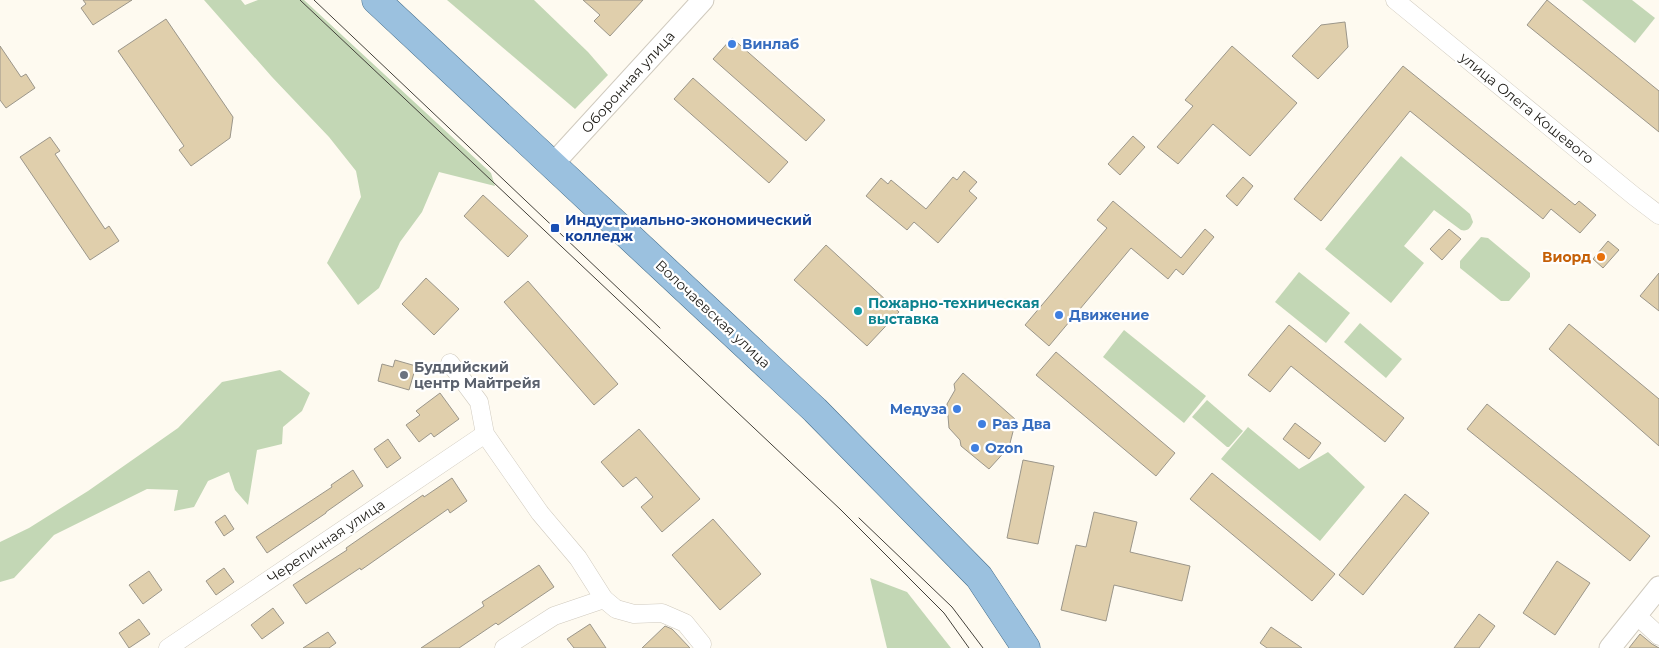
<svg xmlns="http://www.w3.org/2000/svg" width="1659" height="648" viewBox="0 0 1659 648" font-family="Montserrat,sans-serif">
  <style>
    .green { fill: #c3d7b5 }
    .building { fill: #e0cfac; stroke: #9b968a }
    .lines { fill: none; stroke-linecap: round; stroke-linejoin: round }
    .minor-casing { stroke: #d0cabe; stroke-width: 19 }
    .tertiary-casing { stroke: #d0cabe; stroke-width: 23 }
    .primary-casing { stroke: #446d8b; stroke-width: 29 }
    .minor { stroke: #fff; stroke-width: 18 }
    .tertiary { stroke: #fff; stroke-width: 21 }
    .primary { stroke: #9bc1df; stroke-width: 28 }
    .tram { stroke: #43403a; stroke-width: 1 }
    .shop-dot { fill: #3f7fe0; stroke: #fff; stroke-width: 2 }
    .transit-dot { fill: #1a4fb4; stroke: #fff; stroke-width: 2 }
    .food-dot { fill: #e8710a; stroke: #fff; stroke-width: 2 }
    .culture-dot { fill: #0f9aa8; stroke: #fff; stroke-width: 2 }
    .worship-dot { fill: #6b7280; stroke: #fff; stroke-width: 2 }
    .labels { text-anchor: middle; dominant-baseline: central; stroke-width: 4.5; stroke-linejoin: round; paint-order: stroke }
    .shop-label { font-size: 14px; font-weight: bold; fill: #366cbe; stroke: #fff; text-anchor: start }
    .street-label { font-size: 14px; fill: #1e1c17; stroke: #fff }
    .transit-label { font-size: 14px; font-weight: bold; fill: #164399; stroke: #fff; text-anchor: start }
    .food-label { font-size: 14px; font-weight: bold; fill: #c56008; stroke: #fff; text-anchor: end }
    .culture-label { font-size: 14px; font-weight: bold; fill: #0d838f; stroke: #fff; text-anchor: start }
    .worship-label { font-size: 14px; font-weight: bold; fill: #5b616d; stroke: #fff; text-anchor: start }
  </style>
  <rect width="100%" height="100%" fill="#fefaf0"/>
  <g class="green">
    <path d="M204,0H241L245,5L258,0H304L491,173L495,186L439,172L422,212L400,242L379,288L358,305L327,263L361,197L356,171L329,137L272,77Z"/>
    <path d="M447,0H534L588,52L608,75L575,109Z"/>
    <path d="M1582,0H1632L1655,18L1635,43Z"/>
    <path d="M1401,156L1470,214L1473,222C1471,227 1468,232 1461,230L1434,210L1404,246L1424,263L1391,303L1325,249Z"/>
    <path d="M1481,237L1488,238L1530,273V277L1509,301H1501L1460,268V261Z"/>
    <path d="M1299,272L1350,313L1326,343L1275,302Z"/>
    <path d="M1360,323L1402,359L1386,378L1344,342Z"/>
    <path d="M1124,330L1206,396L1184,423L1103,357Z"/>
    <path d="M280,370L310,393L302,411L283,427L282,444L257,450L248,505L235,490L229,472L208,481L194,507L174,511L178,490L147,489L54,535L14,578L0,582V542L29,528L88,491L178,428L222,382Z"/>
    <path d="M1207,400L1243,431L1229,447H1227L1192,417Z"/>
    <path d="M1248,427L1299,469L1328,452L1365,487L1320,541L1221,459Z"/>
    <path d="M870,578L907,592L951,648H887Z"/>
  </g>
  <g class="building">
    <path d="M83,0H132L93,25L81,8L86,4Z"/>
    <path d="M583,0H643L610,36L594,21L600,15Z"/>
    <path d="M1547,0L1659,91V132L1527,25Z"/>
    <path d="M166,19L233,117L230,138L191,166L179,150L184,146L118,51Z"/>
    <path d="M1345,22L1348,47L1318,79L1292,56L1321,25Z"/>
    <path d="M732,38L825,120L806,141L713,59Z"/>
    <path d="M0,46L21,77L26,74L35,88L6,108L0,100Z"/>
    <path d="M1232,46L1297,103L1250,156L1213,124L1178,164L1157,147L1193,106L1185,100Z"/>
    <path d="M1403,66L1575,205L1579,201L1596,215L1580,233L1551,209L1543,219L1410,111L1321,221L1294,199Z"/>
    <path d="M693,78L788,162L769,183L674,99Z"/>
    <path d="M1133,136L1145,147L1120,175L1108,164Z"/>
    <path d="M50,137L60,151L55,154L105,229L109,226L119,241L90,260L20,157Z"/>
    <path d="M964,171L977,182L969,191L977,198L938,243L914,222L907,230L866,196L881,178L888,184L891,180L926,209L953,177L957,180Z"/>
    <path d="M1243,177L1253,186L1237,206L1226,196Z"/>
    <path d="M483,195L528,236L508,257L464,216Z"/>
    <path d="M1113,201L1181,258L1205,229L1214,237L1183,275L1176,269L1168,279L1131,248L1049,346L1025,325L1107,228L1097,220Z"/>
    <path d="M1449,229L1461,239L1442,260L1430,249Z"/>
    <path d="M1608,241L1619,250L1603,268L1593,259Z"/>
    <path d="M826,245L899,312L867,346L794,280Z"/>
    <path d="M1659,273V311L1640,296Z"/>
    <path d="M426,278L459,309L434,335L402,304Z"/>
    <path d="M528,281L618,384L594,405L504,302Z"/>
    <path d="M1569,324L1659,399V446L1549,349Z"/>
    <path d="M1289,325L1404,418L1385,442L1291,366L1270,392L1248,375Z"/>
    <path d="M1056,352L1175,453L1156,476L1036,375Z"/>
    <path d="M395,360L416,366L409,390L378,381L382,364L393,367Z"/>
    <path d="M963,373L1016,420L1009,447L989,469L961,446L960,440L949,428L947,404L955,390L954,384Z"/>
    <path d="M440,393L459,419L434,437L431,433L419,442L406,425L420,415L416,411Z"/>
    <path d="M1487,404L1650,536L1630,561L1467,429Z"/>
    <path d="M1295,423L1321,443L1309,459L1283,439Z"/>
    <path d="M639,429L700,499L662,532L641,507L653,497L636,477L623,487L601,462Z"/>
    <path d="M388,439L401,458L387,468L374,449Z"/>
    <path d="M1023,460L1054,466L1038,544L1007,538Z"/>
    <path d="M353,470L363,486L326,512V513L267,553L256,537L332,487L331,485Z"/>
    <path d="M1212,473L1335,574L1312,601L1190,499Z"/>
    <path d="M452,478L467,501L450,513L448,509L361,570L360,568L306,604L293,585L347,550L346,548L423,495L424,497Z"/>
    <path d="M1405,494L1429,513L1363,595L1339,575Z"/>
    <path d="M1094,512L1137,522L1130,552L1190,566L1182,601L1114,585L1106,621L1061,610L1076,545L1086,547Z"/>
    <path d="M225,515L234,529L224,536L215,522Z"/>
    <path d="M713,519L761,574L720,610L672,555Z"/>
    <path d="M1557,561L1590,583L1555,635L1523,613Z"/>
    <path d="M539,565L554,587L498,625L496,623L459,648H421L484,606L482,602Z"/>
    <path d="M224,568L234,582L216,595L206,581Z"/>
    <path d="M149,571L162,590L143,604L129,585Z"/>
    <path d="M273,608L284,623L262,639L251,625Z"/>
    <path d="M1479,614L1495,626L1479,648H1454Z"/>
    <path d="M139,619L150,634L129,648L119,633Z"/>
    <path d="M590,624L606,648H574L567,639Z"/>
    <path d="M665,626L672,629L690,648H642Z"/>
    <path d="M1271,627L1302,648H1267L1260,643Z"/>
    <path d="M328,632L336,643L329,648H303Z"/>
    <path d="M1640,634L1652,644L1659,648H1629Z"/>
  </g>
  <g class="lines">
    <g class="minor-casing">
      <g id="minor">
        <path d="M1395,0L1634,196L1659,215"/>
        <path d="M450,363L479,402L485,434L540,513L578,558L604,599"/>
        <path d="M1636,616L1645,623L1659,636"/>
        <path d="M168,648L485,434"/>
        <path d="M504,648L554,616L604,599L616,609L634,614L662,613L685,623L702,644"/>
      </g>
    </g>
    <g class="tertiary-casing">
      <g id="tertiary">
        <path d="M553,164L703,0"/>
        <path d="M1610,648L1659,587"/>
      </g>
    </g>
    <g class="primary-casing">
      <path id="primary" d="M376,0L815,410L979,577L1026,648"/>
    </g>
    <use href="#minor" class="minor"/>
    <use href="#tertiary" class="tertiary"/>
    <use href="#primary" class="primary"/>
    <g class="tram">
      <path d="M300,0L841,510L944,613L969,648"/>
      <path d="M314,0L660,328"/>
      <path d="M859,518L952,607L983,648"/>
    </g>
  </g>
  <g class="shop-dot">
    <circle cx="732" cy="44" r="5"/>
    <circle cx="1059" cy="315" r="5"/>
    <circle cx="957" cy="409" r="5"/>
    <circle cx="982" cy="424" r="5"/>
    <circle cx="975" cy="448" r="5"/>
  </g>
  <rect class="transit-dot" x="550" y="223" width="10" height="10" rx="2.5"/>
  <circle class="food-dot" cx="1601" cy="257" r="5"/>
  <circle class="culture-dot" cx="858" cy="311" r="5"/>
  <circle class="worship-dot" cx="404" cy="375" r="5"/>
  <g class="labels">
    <g class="shop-label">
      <text x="742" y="44">Винлаб</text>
      <text x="1069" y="315">Движение</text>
      <text x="947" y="409" text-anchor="end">Медуза</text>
      <text x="992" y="424">Раз Два</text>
      <text x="985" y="448">Ozon</text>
    </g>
    <g class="street-label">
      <text transform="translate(628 82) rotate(-48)">Оборонная улица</text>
      <text transform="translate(1527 108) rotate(39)">улица Олега Кошевого</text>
      <text transform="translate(713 314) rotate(43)">Волочаевская улица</text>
      <text transform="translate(326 541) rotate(-34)">Черепичная улица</text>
    </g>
    <g class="transit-label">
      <text x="565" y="220">Индустриально-экономический<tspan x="565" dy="16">колледж</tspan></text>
    </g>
    <g class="food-label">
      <text x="1591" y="257">Виорд</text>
    </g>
    <g class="culture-label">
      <text x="868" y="303">Пожарно-техническая<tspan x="868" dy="16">выставка</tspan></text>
    </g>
    <g class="worship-label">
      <text x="414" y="367">Буддийский<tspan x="414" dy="16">центр Майтрейя</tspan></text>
    </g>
  </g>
</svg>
